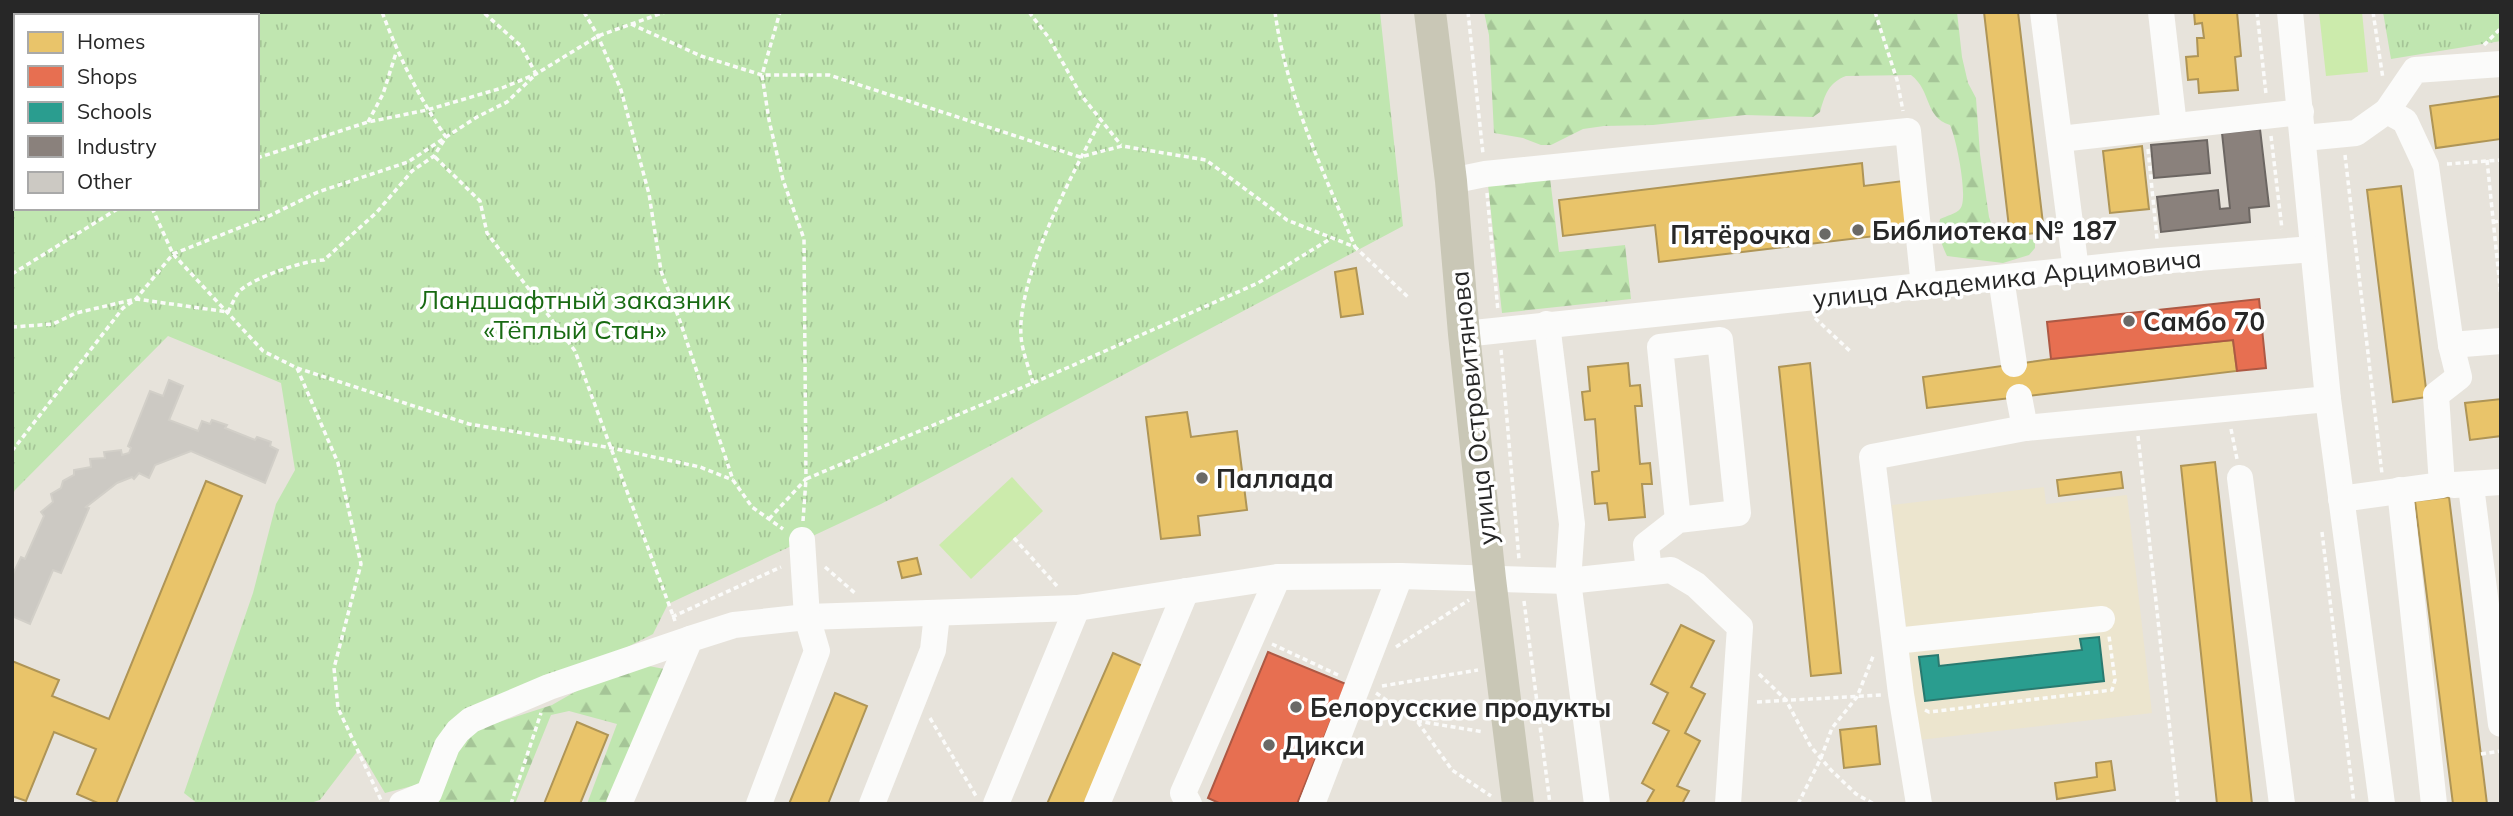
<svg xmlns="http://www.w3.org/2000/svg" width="2513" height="816" viewBox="0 0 2513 816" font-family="Mulish,sans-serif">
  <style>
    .education { fill: #ece5ce }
    .forest { fill: url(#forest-firs) }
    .park { fill: url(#park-tufts); fill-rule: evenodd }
    .pitch { fill: #ccebac }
    .homes { fill: #e9c46a; stroke: #af9556; stroke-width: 2 }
    .shops { fill: #e76f51; stroke: #ad5944; stroke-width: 2 }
    .schools { fill: #2a9d8f; stroke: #297a70; stroke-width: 2 }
    .industry { fill: #8a817c; stroke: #6c6662; stroke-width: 2 }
    .building { fill: #ccc9c3; stroke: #d2cfc8; stroke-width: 2 }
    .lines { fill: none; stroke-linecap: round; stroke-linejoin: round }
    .path { stroke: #fbfbfa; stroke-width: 3.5; stroke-dasharray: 5 3.5; stroke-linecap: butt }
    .minor { stroke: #fbfbfa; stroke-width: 26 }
    .major { stroke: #c9c7b6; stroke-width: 32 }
    .poi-dot { fill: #6a6966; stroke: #fff; stroke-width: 2.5 }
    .labels { text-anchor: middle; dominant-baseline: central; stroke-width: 7; stroke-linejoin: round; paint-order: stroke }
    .poi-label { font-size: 26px; font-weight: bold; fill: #272727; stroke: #fff; text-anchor: start }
    .street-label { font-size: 26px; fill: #272727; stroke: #fff }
    .park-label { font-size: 26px; fill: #186a12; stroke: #fff }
  </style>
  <defs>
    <pattern id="forest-firs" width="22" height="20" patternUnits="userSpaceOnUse" patternTransform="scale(1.75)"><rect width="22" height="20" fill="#c0e6b0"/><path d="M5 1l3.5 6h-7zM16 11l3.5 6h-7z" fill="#a5c597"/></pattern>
    <pattern id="park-tufts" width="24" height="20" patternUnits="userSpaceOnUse" patternTransform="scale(1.75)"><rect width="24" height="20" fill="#c0e6b0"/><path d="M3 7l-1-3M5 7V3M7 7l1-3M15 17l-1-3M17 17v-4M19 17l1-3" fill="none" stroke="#a5c597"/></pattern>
  </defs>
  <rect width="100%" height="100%" fill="#e7e3db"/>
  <path class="education" d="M2044,487L2046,504L2127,495L2152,713L1919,740L1892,505Z"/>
  <g class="forest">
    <path d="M1484,12H1957L1962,57L1968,83L1976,98L1980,154L1989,217L1995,234L2001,240L2019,238L2035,240V248L2029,255L2003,263L1947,256C1941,243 1937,233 1940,219C1946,216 1956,214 1960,209C1969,200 1956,137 1950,125C1924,117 1932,91 1911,75L1846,76C1828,83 1825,95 1820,112L1813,117L1745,115L1653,125L1604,126L1583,129L1551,145H1541L1523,138L1494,133L1489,35Z"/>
    <path d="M1550,178L1559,252L1625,245L1631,299L1502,313L1488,185Z"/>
    <path d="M627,662L670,670L609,804H587L617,724L569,711L551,715L515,804H433L450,753L478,729L552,705Z"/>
  </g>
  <g class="park">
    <path d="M12,12H1380L1403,226L881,504L668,604L653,634L549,687L466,716L420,784L385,793L359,749L320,800L307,804H198L184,793L253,593L276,504L295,470L281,383L168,336L15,490L12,496ZM16,16H257V208H16Z"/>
    <path d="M2383,12H2501V41L2391,59Z"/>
  </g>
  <g class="pitch">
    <path d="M2319,12H2362L2368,72L2326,76Z"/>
    <path d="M1012,477L1043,511L971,579L939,545Z"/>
  </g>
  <g class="homes">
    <path d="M1984,12H2018L2044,232L2010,236Z"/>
    <path d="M2194,12H2237L2241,56L2235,57L2238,90L2199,93L2198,79L2188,80L2186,57L2198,56L2197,38H2204L2202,23L2195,24Z"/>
    <path d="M2501,96V139L2436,148L2430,106Z"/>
    <path d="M2142,146L2149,209L2110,213L2103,151Z"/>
    <path d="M1862,163L1864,186L1903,181L1909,232L1659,262L1655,225L1563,236L1559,200Z"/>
    <path d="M2401,186L2427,397L2393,402L2367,190Z"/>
    <path d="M1356,268L1363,314L1341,317L1335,272Z"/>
    <path d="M2233,340L2237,371L1927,408L1923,377L2051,359Z"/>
    <path d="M1628,363L1630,386L1640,385L1642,406H1635L1640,464L1650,463L1652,484H1642L1645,517L1609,520L1607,503L1595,504L1592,472L1599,471L1595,419L1585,420L1582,392L1590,391L1588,367Z"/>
    <path d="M1810,363L1841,673L1811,676L1779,367Z"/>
    <path d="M2501,399V436L2470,440L2465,403Z"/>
    <path d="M1187,412L1191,437L1237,431L1247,510L1198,516L1200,535L1161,539L1146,417Z"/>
    <path d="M2215,462L2219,497L2252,804H2217L2181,466Z"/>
    <path d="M2121,472L2123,488L2059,496L2057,480Z"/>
    <path d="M206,481L242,496L116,804H100L77,794L96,749L54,732L26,801L12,796V661L59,680L52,696L109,719Z"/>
    <path d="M2449,497L2487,804H2453L2415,501Z"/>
    <path d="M917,558L921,574L902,578L898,562Z"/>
    <path d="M1681,625L1714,641L1691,687L1705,694L1685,733L1700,741L1677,786L1689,791L1682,804H1646L1654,790L1642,783L1669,731L1653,723L1668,693L1651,684Z"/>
    <path d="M1113,653L1145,667L1085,804H1047Z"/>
    <path d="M835,693L867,706L828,804H789Z"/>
    <path d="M577,722L608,735L580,804H544Z"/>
    <path d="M1876,726L1880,764L1844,768L1840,730Z"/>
    <path d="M2111,761L2115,790L2057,799L2055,783L2097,777L2096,763Z"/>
  </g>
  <g class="shops">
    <path d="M2259,299L2266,368L2237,371L2233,340L2051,359L2047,322Z"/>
    <path d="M1268,652L1346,684L1297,804H1221L1208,798Z"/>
  </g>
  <path class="schools" d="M2099,637L2104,681L1925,701L1919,657L1938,655L1939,666L2082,650L2080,639Z"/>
  <g class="industry">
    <path d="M2260,129L2269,206L2249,208L2250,222L2161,232L2157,197L2218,190L2220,209L2230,208L2222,133Z"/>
    <path d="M2207,140L2210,173L2154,178L2151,145Z"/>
  </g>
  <path class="building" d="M169,380L183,386L169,420L198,431L202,421L210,424L212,420L227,425L225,428L255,440L257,437L271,442L270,446L278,450L265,483L191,451L155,465L149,478L139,473L134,479L132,477L117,483L86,507L89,508L61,573L53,570L30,624L12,616V576L21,557L25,559L44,516L41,512L53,502L51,494L61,488L63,481L74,475V470L91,467L90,459L105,458L104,452L121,450L122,455L129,453L131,448L128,446L150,391L163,396Z"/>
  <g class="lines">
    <g class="path">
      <path d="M19,12L21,16"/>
      <path d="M74,12L75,16"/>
      <path d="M584,12L598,36L621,90L649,194L661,271L680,321L733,480L752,507L783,529"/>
      <path d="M1029,12L1049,38L1081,95L1121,145"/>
      <path d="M1275,12C1286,94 1323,171 1355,247"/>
      <path d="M1468,12L1483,154"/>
      <path d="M1875,12L1897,80L1903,111"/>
      <path d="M2257,12L2266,94"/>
      <path d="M2373,12L2383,79"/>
      <path d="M103,16L109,12"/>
      <path d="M631,24L701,56L762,75H829L1080,157L1122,146L1206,160L1287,220L1355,247L1409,298"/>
      <path d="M2484,45L2501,28"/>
      <path d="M368,122L383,94L396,53"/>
      <path d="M2271,136L2282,229"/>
      <path d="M2148,149L2157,239"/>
      <path d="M2345,155L2382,474"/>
      <path d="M435,157L480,201L487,233L575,351L675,621"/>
      <path d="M257,158L368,122L427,110L502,88L536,74L598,36L665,12"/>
      <path d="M2487,160L2501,297"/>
      <path d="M2447,164L2501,160"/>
      <path d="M1487,193L1498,311"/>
      <path d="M152,208L173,254L263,351L297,368L338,463L361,564L334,668L338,708L381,800"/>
      <path d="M2493,222L2501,221"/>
      <path d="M12,274L119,208"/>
      <path d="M1815,318L1852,353"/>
      <path d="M12,327L53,324L76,313L136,299L228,312C232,305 236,293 242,289C256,277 305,260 324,260L377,212L412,171L434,156L446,137L477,117L507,102L536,74L521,46L483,12"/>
      <path d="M1501,350L1519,559"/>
      <path d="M297,368L469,424L612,448L700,467L733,480"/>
      <path d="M1033,383C1029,368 1022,351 1021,336C1017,277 1073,172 1101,120"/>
      <path d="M2231,429L2237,459"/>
      <path d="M2138,436L2178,804"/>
      <path d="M12,451L123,308L136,299L173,254L269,216L318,192L408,162L446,137C419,98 399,57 382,12"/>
      <path d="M769,519L806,479L804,239L783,180L769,120L762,75L780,12"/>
      <path d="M803,521L806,479L1033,383L1258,283L1330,239"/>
      <path d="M2322,532L2354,804"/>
      <path d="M1014,538L1057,586"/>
      <path d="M825,567L856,594"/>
      <path d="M1524,601L1550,804"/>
      <path d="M672,617L781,567"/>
      <path d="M1272,644L1338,675"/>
      <path d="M1396,647L1469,600"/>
      <path d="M1759,674L1786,700L1811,747L1831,770L1856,794L1874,804"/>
      <path d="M1382,686L1478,670"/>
      <path d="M1376,693L1417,721L1452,770L1491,796"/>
      <path d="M1757,702L1882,695"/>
      <path d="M1925,710L1929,712L2112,690L2115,680L2109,636"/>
      <path d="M930,718L976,796"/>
      <path d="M1417,721L1484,732"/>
      <path d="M2481,754L2501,751"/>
      <path d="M511,804L541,713"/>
      <path d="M1798,804L1821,758L1832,728L1857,697L1874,654"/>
    </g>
    <g class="minor">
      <path d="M2043,12L2076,270"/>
      <path d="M2161,12L2174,126"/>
      <path d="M2290,12L2328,399L2382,804"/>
      <path d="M2387,111L2415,70L2501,64"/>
      <path d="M2304,138L2356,133L2387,111L2405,121L2426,166L2451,345L2459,377L2436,395L2442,485L2341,499"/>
      <path d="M2060,139L2301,112"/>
      <path d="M1451,181L1485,174L1908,131L1924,287"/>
      <path d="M2001,278L2014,364"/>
      <path d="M1547,324L1572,524L1568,581L1597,804"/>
      <path d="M1464,334L2159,261L2313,249"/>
      <path d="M2451,345L2501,341"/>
      <path d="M2019,397L2025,428"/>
      <path d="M2240,478L2282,804"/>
      <path d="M2454,485L2501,482"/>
      <path d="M2471,486L2501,724"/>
      <path d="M2400,490L2434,804"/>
      <path d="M1649,572L1646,545L1678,520L1660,347L1720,340L1738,513L1678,520"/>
      <path d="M1895,641L2102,619"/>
      <path d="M402,804L429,793L447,746L458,731L471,720L549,687L690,639"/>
      <path d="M619,804L690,639L734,625L807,617L1077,608L1278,577L1400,576L1568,581L1671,570L1696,585L1740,627L1728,804"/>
      <path d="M759,804L817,651L807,617L802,540"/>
      <path d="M872,804L933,650L937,614"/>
      <path d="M996,804L1077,608"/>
      <path d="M1097,804L1186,591"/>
      <path d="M1189,804L1183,793L1278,577"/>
      <path d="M1312,804L1400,576"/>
      <path d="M1919,804L1901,694L1872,457L2025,428L2328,399"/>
    </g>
    <path class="major" d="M1430,12L1451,181L1464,334L1490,579L1518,804"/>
  </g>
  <g class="poi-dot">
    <circle cx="1858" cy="230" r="7"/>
    <circle cx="1825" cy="234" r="7"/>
    <circle cx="2129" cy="321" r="7"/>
    <circle cx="1202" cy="478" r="7"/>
    <circle cx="1296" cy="707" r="7"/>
    <circle cx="1269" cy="745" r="7"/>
  </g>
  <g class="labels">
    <g class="poi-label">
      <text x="1872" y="230">Библиотека № 187</text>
      <text x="1811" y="234" text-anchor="end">Пятёрочка</text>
      <text x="2143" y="321">Самбо 70</text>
      <text x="1216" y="478">Паллада</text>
      <text x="1310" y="707">Белорусские продукты</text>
      <text x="1283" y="745">Дикси</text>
    </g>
    <g class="street-label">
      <text transform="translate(2007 278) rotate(-6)">улица Академика Арцимовича</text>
      <text transform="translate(1473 408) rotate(-96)">улица Островитянова</text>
    </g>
    <g class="park-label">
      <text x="575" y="299">Ландшафтный заказник<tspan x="575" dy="30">«Тёплый Стан»</tspan></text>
    </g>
  </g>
  <rect width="2513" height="816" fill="none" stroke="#272727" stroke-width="28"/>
  <rect x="14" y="14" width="245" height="196" fill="#ffffff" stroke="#a9a9a9" stroke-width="2"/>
  <rect x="28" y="32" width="35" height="21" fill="#e9c46a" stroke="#a9a9a9" stroke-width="2"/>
  <text x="77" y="49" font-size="21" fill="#272727">Homes</text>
  <rect x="28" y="66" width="35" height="21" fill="#e76f51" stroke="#a9a9a9" stroke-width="2"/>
  <text x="77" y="84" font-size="21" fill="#272727">Shops</text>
  <rect x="28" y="102" width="35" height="21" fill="#2a9d8f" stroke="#a9a9a9" stroke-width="2"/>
  <text x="77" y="119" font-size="21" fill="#272727">Schools</text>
  <rect x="28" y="136" width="35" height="21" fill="#8a817c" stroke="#a9a9a9" stroke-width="2"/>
  <text x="77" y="154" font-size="21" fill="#272727">Industry</text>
  <rect x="28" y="172" width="35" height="21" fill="#ccc9c3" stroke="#a9a9a9" stroke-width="2"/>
  <text x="77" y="189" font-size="21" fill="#272727">Other</text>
</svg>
